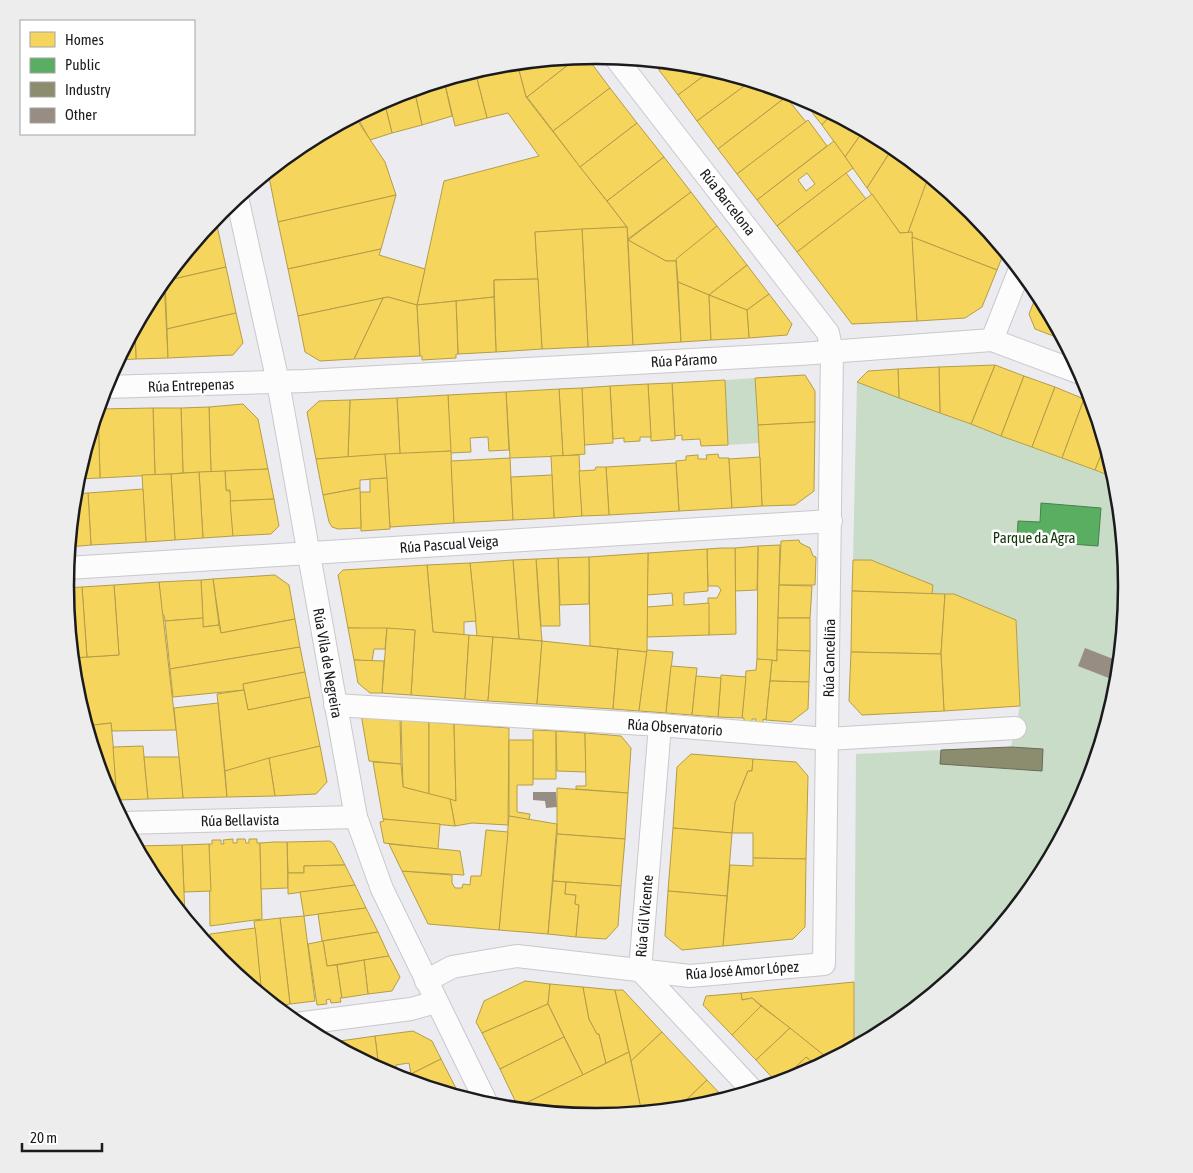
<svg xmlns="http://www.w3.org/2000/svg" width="1193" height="1173" viewBox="0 0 1193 1173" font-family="'Asap Condensed',sans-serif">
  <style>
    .green { fill: #c9dcc7 }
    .homes { fill: #f6d55c; stroke: #b49d49; fill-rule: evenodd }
    .public { fill: #5aae61; stroke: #47824d }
    .industry { fill: #8c8c6e; stroke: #6a6a56 }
    .building { fill: #978d82 }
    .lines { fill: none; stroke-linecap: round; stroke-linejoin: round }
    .street-casing { stroke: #c9c9cc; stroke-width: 24 }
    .street { stroke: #fcfcfd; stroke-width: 22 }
    .labels { text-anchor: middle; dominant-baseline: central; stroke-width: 5; stroke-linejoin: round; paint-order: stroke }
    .street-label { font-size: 15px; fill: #1b1b1e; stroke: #fff }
    .park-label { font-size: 15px; fill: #13350a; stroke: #fff }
    .rim { fill: none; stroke: #1b1b1e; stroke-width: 2.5 }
  </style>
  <rect width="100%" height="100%" fill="#ebebf0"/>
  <g class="green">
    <path d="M755,378L759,443L728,445L725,380Z"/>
    <path d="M857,382L1116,478L1128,587L1118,690L1087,790L1038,882L972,963L892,1029L854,1048L856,754L941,750V764L1041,771L1043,750L1011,747L1020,706L1016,620L954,594H932V585L872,560H853Z"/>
  </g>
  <g class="homes">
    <path d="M586,56L610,88L553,131L527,97L578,57Z"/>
    <path d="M578,57L527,97H526L517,63Z"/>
    <path d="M652,60L670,62L659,70Z"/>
    <path d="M670,62L700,65L713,69L678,95L659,70Z"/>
    <path d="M517,63L526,97L627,227L535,232L538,279L494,280V297L417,305L444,181L539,156L508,113L487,118L475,71L493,65Z"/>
    <path d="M713,69L751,81L697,121L678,95Z"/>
    <path d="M475,71L487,118L455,126L444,80Z"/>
    <path d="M444,80L452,116L422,125L414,89Z"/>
    <path d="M751,81L791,93L718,149L697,121Z"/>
    <path d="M610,88L637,123L580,167L553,131Z"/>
    <path d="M414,89L422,125L392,133L384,101Z"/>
    <path d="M801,96L832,113L822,125L814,115Z"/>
    <path d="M786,97L806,122L737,174L718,149Z"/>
    <path d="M384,101L392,133L370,140L356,115Z"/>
    <path d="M832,113L864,130L845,157L822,125Z"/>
    <path d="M356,115L359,123L385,162L396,195L278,222L268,172L301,144Z"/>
    <path d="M808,120L827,146L757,200L737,174Z"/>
    <path d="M637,123L664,157L607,201L580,167Z"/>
    <path d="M864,130L894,146L867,188L845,157Z"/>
    <path d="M834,141L853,168L777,226L757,200ZM807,173L815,184L806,191L798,180Z"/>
    <path d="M894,146L921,169L920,172L929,177L908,233H900L867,188Z"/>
    <path d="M664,157L691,192L628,239L627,227L607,201Z"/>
    <path d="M921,169L929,175V177L920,172Z"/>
    <path d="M846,173L866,199L797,252L777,226Z"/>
    <path d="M929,175L973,211L1005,250L997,270L912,237V232L908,233Z"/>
    <path d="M691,192L717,226L676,261H666L628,240Z"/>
    <path d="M872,194L900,233L912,232L917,321L852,324L797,252Z"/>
    <path d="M396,195L381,249L288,269L278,222Z"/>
    <path d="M212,221H216L226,267L165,281Z"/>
    <path d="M717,226L747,265L709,295L678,282L676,259Z"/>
    <path d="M627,227L633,345L588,347L582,229Z"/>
    <path d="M582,229L588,347L542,349L535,232Z"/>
    <path d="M912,237L997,270L982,307L965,318L917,321Z"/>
    <path d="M628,240L666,261H676L681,342L633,345Z"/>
    <path d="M381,249L379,255L425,269L417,305L388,297L298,316L288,269Z"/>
    <path d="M747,265L769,294L747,310L709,295Z"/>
    <path d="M226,267L236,313L167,329L165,281Z"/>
    <path d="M538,279L542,349L496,352L494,280Z"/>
    <path d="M164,280L168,358L136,359L135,328L155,291Z"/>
    <path d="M678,282L709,295L711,340L681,342Z"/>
    <path d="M1038,291H1039L1064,340L1035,329L1029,314Z"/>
    <path d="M769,294L792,324L787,335L749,338L747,310Z"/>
    <path d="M709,295L747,310L749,338L711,340Z"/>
    <path d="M388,297L417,305L420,356L354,359L383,298Z"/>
    <path d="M494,297L496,352L458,354L456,301Z"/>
    <path d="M383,298L354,359L320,361L305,352L298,316Z"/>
    <path d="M456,301L458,354H456V358L422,360V356H420L417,305Z"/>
    <path d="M236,313L243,343L233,355L168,358L167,329Z"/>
    <path d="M135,328L136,359L118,360Z"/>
    <path d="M995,365L1024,376L1001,436L971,424Z"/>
    <path d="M995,365L971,424L940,413L939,367Z"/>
    <path d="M939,367L940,413L899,398L898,369Z"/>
    <path d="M898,369L899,398L857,382L868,371Z"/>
    <path d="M805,375L815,391V422L758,425L755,378Z"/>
    <path d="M1024,376L1055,387L1032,447L1001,436Z"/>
    <path d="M725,380L728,445L701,446L700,439L682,440V435L675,436L672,383Z"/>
    <path d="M672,383L675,439L651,441L648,384Z"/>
    <path d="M648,384L651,437H640V441L624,442V438L613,439L610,386Z"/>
    <path d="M610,386L613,443L584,445L582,388Z"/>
    <path d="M1055,387L1084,399L1062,458L1032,447Z"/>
    <path d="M582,388L585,454L563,456L559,389Z"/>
    <path d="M559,389L563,456L510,458L506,392Z"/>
    <path d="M506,392L509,450L489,451L488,437L470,438L471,452L450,453L448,395Z"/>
    <path d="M448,395L451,451L400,454L397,398Z"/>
    <path d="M397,398L400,454L348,457L350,400Z"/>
    <path d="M1084,399L1093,402L1106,443L1095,470L1062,458Z"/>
    <path d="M350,400L348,457L316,459L307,412L319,401Z"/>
    <path d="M243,404L258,419L268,469L211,472L209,407Z"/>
    <path d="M209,407L211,472L183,473L181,408Z"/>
    <path d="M153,408H181L183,473L155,475Z"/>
    <path d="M153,408L155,475L100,478L98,409Z"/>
    <path d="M98,409L100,478L76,479Z"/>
    <path d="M815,422L814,491L795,505L762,506L758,425Z"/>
    <path d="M1106,443L1116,478L1095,470Z"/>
    <path d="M451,451L454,523L390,527L385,454Z"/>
    <path d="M385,454L387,478L360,480V488L323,495L316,459Z"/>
    <path d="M718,454L719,458H729L732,508L679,511L676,461L686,460V456L698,455V459H707L706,455Z"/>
    <path d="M579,455L582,516L554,518L551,456Z"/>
    <path d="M760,457L762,506L732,508L729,459Z"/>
    <path d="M510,458L513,520L454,523L451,461Z"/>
    <path d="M676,463L679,511L609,515L606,467Z"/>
    <path d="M596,467H606L609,515L582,516L579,471L595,470Z"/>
    <path d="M268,469L274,499L230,501V490H226L225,471Z"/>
    <path d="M225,471L226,490L230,492L233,536L203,538L199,472Z"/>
    <path d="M199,472L203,538L175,540L171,474Z"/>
    <path d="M171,474L175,540L146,542L142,475Z"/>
    <path d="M552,475L554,518L513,520L511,477Z"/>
    <path d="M387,478L390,529L361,531L360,492H370V479Z"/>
    <path d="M360,488L361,528L338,529L332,527L329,522L323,495Z"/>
    <path d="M143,489L146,542L91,545L88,493Z"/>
    <path d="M88,493L91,545L69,547L74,494Z"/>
    <path d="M274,499L279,526L271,534L233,536L230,501Z"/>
    <path d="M799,540L800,543L810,548L813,556L816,557L815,585H779L781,541Z"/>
    <path d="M780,545L777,661L757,659L758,546Z"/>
    <path d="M758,546L757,590L735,591V548Z"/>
    <path d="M722,548H735L736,634L709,635L708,598H717L721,590L718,586H708L707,549Z"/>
    <path d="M707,549L708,591L684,593V605L709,603V635L647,637V607L673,605L672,593L647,595L648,553Z"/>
    <path d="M648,553L647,652L590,646L589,557Z"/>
    <path d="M589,557V604L560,605L558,558Z"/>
    <path d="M558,558L560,626H541L536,559Z"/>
    <path d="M536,559L539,606L542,641L519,639L513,560Z"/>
    <path d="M513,560L519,639L477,636L470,563Z"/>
    <path d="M853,560H871L923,581L933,585L932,594L852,591Z"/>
    <path d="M470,563L476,621L464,622V635L433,632L427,565Z"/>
    <path d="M427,565L433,632L469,635L465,699L411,695L415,630L348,628L338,575L343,570Z"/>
    <path d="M275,575L289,585L295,619L221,633L213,579Z"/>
    <path d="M213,579L219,625L203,627L201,580Z"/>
    <path d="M201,580L203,618L165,621L164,615H162L159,582Z"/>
    <path d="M159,582L176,730L112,731L111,723L86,726L75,690L72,658L119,655L114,585Z"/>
    <path d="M114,585L119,655L87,657L82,587Z"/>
    <path d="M779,585L812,586L810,618H778Z"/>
    <path d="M82,587L87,657L72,658L65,588Z"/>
    <path d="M852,591L945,594L941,654L851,652Z"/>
    <path d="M945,594H954L1016,620L1020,706L944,711L941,654Z"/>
    <path d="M203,618V627L219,625L221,633L295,619L300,647L170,669L165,621Z"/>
    <path d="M778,618H810V651L777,650Z"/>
    <path d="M348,628H387L385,649H374L372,661L354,660Z"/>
    <path d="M387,628L415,630L411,695L382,693Z"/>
    <path d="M469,635L493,637L488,701L465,699Z"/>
    <path d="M493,637L542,641L537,704L488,701Z"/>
    <path d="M542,641L618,649L613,709L537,704Z"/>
    <path d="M300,647L305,672L243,684L244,690L173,697L170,669Z"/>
    <path d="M618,649L647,652L639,711L613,709Z"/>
    <path d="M647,650L673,652L666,713L639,711Z"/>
    <path d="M777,650L810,651L809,682L770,681L772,660L777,661Z"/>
    <path d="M851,652L941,654L944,711L862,715L849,701Z"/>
    <path d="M757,659L772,660L766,720L763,719V724L755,723L756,719H752V723L744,722V718H742L746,671L756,670Z"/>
    <path d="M354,660L384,661L382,693H370L358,683Z"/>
    <path d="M671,666L697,668L692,715L666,713Z"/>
    <path d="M305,672L310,697L248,710L243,684Z"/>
    <path d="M721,675L746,677L742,718L718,717Z"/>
    <path d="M696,676L721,678L718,717L692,715Z"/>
    <path d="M770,681L809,682L808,709L791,722L766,720Z"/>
    <path d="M244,690L248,710L310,697L320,746L225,771L217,694Z"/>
    <path d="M218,703L227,797L183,798L174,708Z"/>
    <path d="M361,714L400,717L401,764L369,761Z"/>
    <path d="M401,720L429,722V794L403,787Z"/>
    <path d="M429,722L454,724L456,801L429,794Z"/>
    <path d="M111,723L114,754L117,800H111L105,790L86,726Z"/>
    <path d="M454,724L509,728L508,825L472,823L455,826L450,799L456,801Z"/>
    <path d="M533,730L556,731V779H533Z"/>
    <path d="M556,731L585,733L586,772L557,771Z"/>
    <path d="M585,733L621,736L631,748L628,793L576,789V786H586Z"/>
    <path d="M509,740H533V785H517V812L530,814L529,820L509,816Z"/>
    <path d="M143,746L148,799L117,800L113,747Z"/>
    <path d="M320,746L327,782L316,794L275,796L269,758Z"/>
    <path d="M691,754L753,759L752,771H748L735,803L732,833L673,828L677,767Z"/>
    <path d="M144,757H179L183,798L148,799Z"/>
    <path d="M269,758L275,796L227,797L225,771Z"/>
    <path d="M753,759L796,762L808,776L806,859L753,858V833H732L735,803L748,771H752Z"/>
    <path d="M373,762L401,764L403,787L450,799L455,826L383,819Z"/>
    <path d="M557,788L628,793L625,839L557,834Z"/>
    <path d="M509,816L557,824L548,934L499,930Z"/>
    <path d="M383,819L440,824L438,849L384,843L380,822L384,821Z"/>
    <path d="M673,828L732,833L727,896L668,891Z"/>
    <path d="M486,830L508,832L499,930L428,924L402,871L452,875V883L455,888H462L463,884L470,885L471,876H481Z"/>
    <path d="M557,834L625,839L621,886L553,881Z"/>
    <path d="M233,839V843H237V839H245L246,843H249V839H257V843H260L262,919L210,926L209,844H212V840H221V844H224L223,840Z"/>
    <path d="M330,841L334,844L345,865L304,866V873H288L287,842Z"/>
    <path d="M274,842H287L288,888L261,889L260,843Z"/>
    <path d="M209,844L211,891L184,892L182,845Z"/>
    <path d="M389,844L460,851L464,875L402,871Z"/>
    <path d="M182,845L185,916V919L154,882L136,846Z"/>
    <path d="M753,858L806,859L805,927L793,939L723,946L730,865L753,866Z"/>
    <path d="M345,865L355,885L288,894V873H304V866Z"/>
    <path d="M553,881L566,882L565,894L576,895L575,904L579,905L576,937L548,934Z"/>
    <path d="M566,882L621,886L618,926L606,939L576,937L579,905L575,904L576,895L565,894Z"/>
    <path d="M355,885L366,908L304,916L300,892Z"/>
    <path d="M668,891L727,896L723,946L682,950L665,936Z"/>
    <path d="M366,908L378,932L322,941L318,914Z"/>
    <path d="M304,916L315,1001L290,1004L280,918Z"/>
    <path d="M280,918L290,1004L275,1007L262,997L254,921Z"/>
    <path d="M255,928L256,935L262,997L220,962L211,951L210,934Z"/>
    <path d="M378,932L389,956L327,966L323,941Z"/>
    <path d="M323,941L327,966L337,965L342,998H340L341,1002L331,1003L330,999L326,1000L327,1004L317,1005L308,944Z"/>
    <path d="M389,956L400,977L392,991L368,994L364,960Z"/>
    <path d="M364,960L368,994L342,998L337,965Z"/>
    <path d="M525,981L550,984L548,1004L482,1033L476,1022L484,1001Z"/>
    <path d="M854,982V1048L831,1061L752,998L742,1000L741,993Z"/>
    <path d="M550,984L583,987L589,1019L597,1034H599L606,1063L583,1075L548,1004Z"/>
    <path d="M583,987L615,990L629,1052L606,1063L599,1034H597L589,1019Z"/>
    <path d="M615,990H623L662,1032L631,1061Z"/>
    <path d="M741,993L742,1000L752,998L761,1006L732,1035L703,1005L706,996Z"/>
    <path d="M548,1004L564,1037L500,1069L482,1033Z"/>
    <path d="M761,1006L790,1028L756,1060L732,1035Z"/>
    <path d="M790,1028L826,1057L816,1065L806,1057L778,1084L756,1060Z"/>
    <path d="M413,1031L432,1041L441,1059L411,1074L409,1063L396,1065L397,1079L379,1070L375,1036Z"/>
    <path d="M662,1032L707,1080L676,1110L642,1114L631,1061Z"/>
    <path d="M375,1036L379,1070L333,1046V1042Z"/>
    <path d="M564,1037L583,1075L518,1107L500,1069Z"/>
    <path d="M629,1052L642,1114L596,1118L520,1110L518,1107Z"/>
    <path d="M806,1057L816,1065L826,1057L831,1061L800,1078L779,1084Z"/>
    <path d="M441,1059L461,1098L400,1080L411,1074Z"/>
    <path d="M707,1080L726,1100L700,1108L676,1110Z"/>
  </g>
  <path class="public" d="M1041,503L1101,508L1098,546L1017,540L1018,521L1040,522Z"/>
  <path class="industry" d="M1011,747L1043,749L1042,771L940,764L941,750Z"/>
  <g class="building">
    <path d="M1085,648L1121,662L1119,682L1078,666Z"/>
    <path d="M1100,748L1096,763L1090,754Z"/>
    <path d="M533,792H556L557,807L546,808L545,801L533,800Z"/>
  </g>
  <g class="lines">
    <g class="street-casing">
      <g id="street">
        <path d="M237,197L278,382L356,817L382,889L488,1106"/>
        <path d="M992,340L1020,269"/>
        <path d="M104,387L305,381L800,354L992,340L1083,374"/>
        <path d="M67,568L831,521"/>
        <path d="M335,705L660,725L827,739L1015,728"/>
        <path d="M660,725L640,970L754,1092"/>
        <path d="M123,823L356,817"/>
        <path d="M426,981L452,967L517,956L690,976L824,964L832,352L828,333L615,57"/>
        <path d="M296,1024L411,1009L436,1002"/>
      </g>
    </g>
    <use href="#street" class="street"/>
  </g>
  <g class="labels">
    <g class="street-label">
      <text transform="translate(728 202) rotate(52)">Rúa Barcelona</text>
      <text transform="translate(684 360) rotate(-3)">Rúa Páramo</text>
      <text transform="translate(191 385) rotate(-2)">Rúa Entrepenas</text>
      <text transform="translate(449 544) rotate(-4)">Rúa Pascual Veiga</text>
      <text transform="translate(829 658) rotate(-89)">Rúa Canceliña</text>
      <text transform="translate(328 663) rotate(80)">Rúa Vila de Negreira</text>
      <text transform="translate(675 727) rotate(4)">Rúa Observatorio</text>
      <text transform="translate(240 820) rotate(-1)">Rúa Bellavista</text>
      <text transform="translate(644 916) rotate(-85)">Rúa Gil Vicente</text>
      <text transform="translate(742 970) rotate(-4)">Rúa José Amor López</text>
    </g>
    <g class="park-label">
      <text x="1034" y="537">Parque da Agra</text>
    </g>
  </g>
  <path d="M0 0H1193V1173H0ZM74 586a522 522 0 1 1 1044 0a522 522 0 1 1-1044 0Z" fill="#ededed" fill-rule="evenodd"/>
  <path class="rim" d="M74 586a522 522 0 1 1 1044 0a522 522 0 1 1-1044 0Z"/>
  <rect x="20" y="20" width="175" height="115" fill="#ffffff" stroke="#a4a4a5"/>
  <rect x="30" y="32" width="25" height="15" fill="#f6d55c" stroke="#a4a4a5"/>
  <text x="65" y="45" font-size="15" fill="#1b1b1e">Homes</text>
  <rect x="30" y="58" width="25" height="15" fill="#5aae61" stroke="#a4a4a5"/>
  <text x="65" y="70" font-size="15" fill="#1b1b1e">Public</text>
  <rect x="30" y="82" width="25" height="15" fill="#8c8c6e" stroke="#a4a4a5"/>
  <text x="65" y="95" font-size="15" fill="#1b1b1e">Industry</text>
  <rect x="30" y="108" width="25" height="15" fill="#978d82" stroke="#a4a4a5"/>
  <text x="65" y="120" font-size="15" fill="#1b1b1e">Other</text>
  <path d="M22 1143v8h80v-8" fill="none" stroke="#1b1b1e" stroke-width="2.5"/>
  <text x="30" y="1143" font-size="15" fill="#1b1b1e" stroke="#ffffff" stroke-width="4" paint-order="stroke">20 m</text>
</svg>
